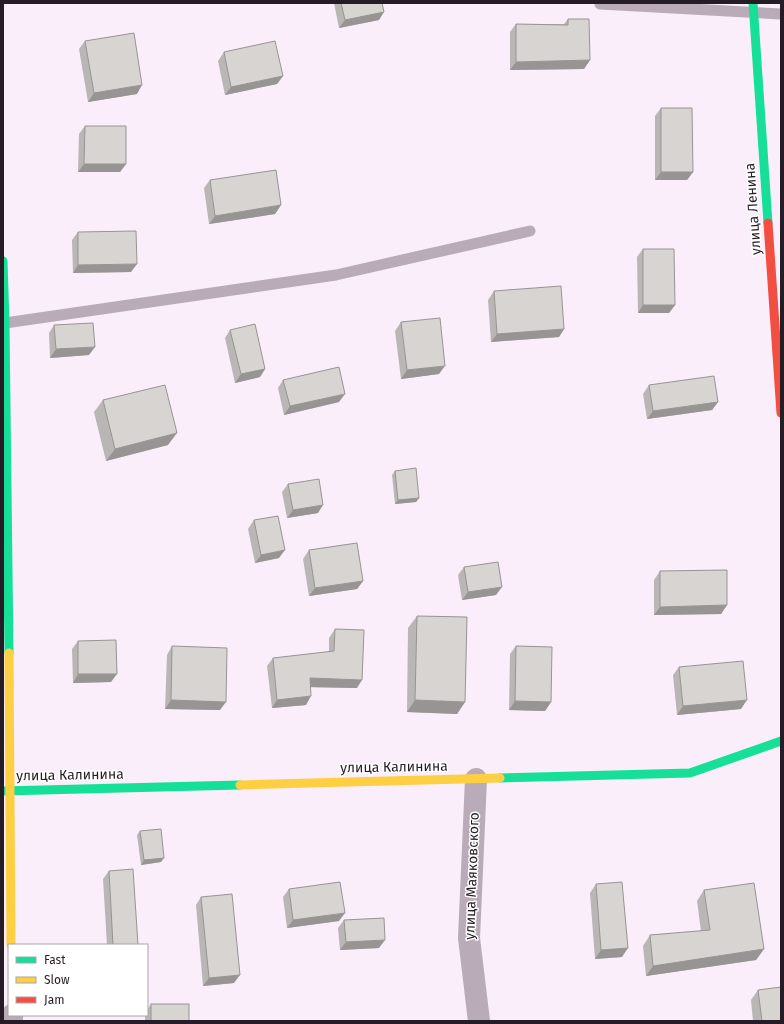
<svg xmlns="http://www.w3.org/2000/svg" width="784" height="1024" viewBox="0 0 784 1024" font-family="'Fira Sans',sans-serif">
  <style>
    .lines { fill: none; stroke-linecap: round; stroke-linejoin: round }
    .lane { stroke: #baabb9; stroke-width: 11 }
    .street { stroke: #baabb9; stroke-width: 22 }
    .fast { stroke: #16e098; stroke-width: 9 }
    .slow { stroke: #ffcf43; stroke-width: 9 }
    .jam { stroke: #f24e42; stroke-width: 9 }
    .wall { fill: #bab6b5 }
    .shaded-wall { fill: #979493 }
    .building { fill: #d8d4d2; stroke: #979493 }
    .labels { text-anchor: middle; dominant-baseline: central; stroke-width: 3; stroke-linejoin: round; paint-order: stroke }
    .street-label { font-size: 14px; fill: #261c25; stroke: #fff }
  </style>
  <rect width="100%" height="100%" fill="#f9eef9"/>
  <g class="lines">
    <g class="lane">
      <path d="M600,4L781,14"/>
      <path d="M5,323L336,275L530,231"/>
    </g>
    <g class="street">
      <path d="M476,779L469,938L479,1021"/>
      <path d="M12,1015V1021"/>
    </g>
    <g class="fast">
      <path d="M753,3L768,223"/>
      <path d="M3,261L5,323L9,653"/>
      <path d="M500,778L690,773L781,741"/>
      <path d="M3,791L240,785"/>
    </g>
    <g class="slow">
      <path d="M9,653L11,945"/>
      <path d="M240,785L500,778"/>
    </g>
    <path class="jam" d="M768,223L781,413"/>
  </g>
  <g class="wall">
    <path d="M334,3H382L379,20L339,28Z"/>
    <path d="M568,19L590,60L584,69L510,70V32L516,24H564Z"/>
    <path d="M85,41L137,94L88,102L79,49Z"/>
    <path d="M224,52L283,76L277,84L225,95L218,61Z"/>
    <path d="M661,108L693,172L687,180H655V116Z"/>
    <path d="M85,126L126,164L120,172H78L79,134Z"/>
    <path d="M210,180L281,205L275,214L209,224L204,188Z"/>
    <path d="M78,232L131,272L73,273L72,240Z"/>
    <path d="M643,249L675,305L669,313H638L637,257Z"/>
    <path d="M494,291L564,329L559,337L491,342L488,300Z"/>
    <path d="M401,322L439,374L401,379L395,331Z"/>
    <path d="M54,325L89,355L50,358L49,333Z"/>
    <path d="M230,330L265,369L260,377L235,383L225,338Z"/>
    <path d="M283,380L339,402L284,415L278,388Z"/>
    <path d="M649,385L718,402L712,410L647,419L643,394Z"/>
    <path d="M103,400L168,445L106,461L94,412Z"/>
    <path d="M395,471L419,498L416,502L395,504L392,475Z"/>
    <path d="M288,484L318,513L287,518L282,492Z"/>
    <path d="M254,520L279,558L255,563L248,529Z"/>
    <path d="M309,550L363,581L357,589L309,596L303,559Z"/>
    <path d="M464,567L496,595L462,600L458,575Z"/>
    <path d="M660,571L727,605L721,614L654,615V580Z"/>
    <path d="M417,616L465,702L457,714L407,712L408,628Z"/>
    <path d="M335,629L357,688L310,687L306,705L272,708L267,666L273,658L329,652V638Z"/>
    <path d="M78,641L111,682L73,683L72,649Z"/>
    <path d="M172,646L220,710L165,709L167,655Z"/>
    <path d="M516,646L551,702L545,711L509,710L510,654Z"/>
    <path d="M679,667L741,709L677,715L673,675Z"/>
    <path d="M140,831L161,862L141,865L137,835Z"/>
    <path d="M109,871L138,945H107L103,879Z"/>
    <path d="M596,884L622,957L595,959L590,893Z"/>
    <path d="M289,889L339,921L287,928L283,897Z"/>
    <path d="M704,890L764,949L756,960L646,976L643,946L650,935L701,931L697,901Z"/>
    <path d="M201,897L234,983L203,986L196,905Z"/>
    <path d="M344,920L379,948L340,950L338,928Z"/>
    <path d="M758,990L781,1021H753L751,1000Z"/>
    <path d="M151,1004L189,1021H145V1015H147V1010Z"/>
  </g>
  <g class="shaded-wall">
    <path d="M384,12L379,20L339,28L345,20Z"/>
    <path d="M590,60L584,69L510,70L516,62Z"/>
    <path d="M283,76L277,84L225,95L231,87Z"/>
    <path d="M142,85L137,94L88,102L94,93Z"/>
    <path d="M84,164H126L120,172H78Z"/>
    <path d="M661,172H693L687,180H655Z"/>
    <path d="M281,205L275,214L209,224L215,216Z"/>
    <path d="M137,264L131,272L73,273L78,265Z"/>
    <path d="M643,305H675L669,313H638Z"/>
    <path d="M564,329L559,337L491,342L497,334Z"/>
    <path d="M95,347L89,355L50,358L56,349Z"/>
    <path d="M445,366L439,374L401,379L407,370Z"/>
    <path d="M265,369L260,377L235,383L241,374Z"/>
    <path d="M345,394L339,402L284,415L290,406Z"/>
    <path d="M718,402L712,410L647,419L653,411Z"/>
    <path d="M177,433L168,445L106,461L115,449Z"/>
    <path d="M419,498L416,502L395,504L398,500Z"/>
    <path d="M323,505L318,513L287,518L293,510Z"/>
    <path d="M285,550L279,558L255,563L261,555Z"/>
    <path d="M363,581L357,589L309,596L315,588Z"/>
    <path d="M502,587L496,595L462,600L468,592Z"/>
    <path d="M727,605L721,614L654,615L660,607Z"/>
    <path d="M78,674H117L111,682L73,683Z"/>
    <path d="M310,678L362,680L357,688L304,687Z"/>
    <path d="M311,696L306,705L272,708L277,700Z"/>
    <path d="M171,700L226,702L220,710L165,709Z"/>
    <path d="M415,700L465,702L457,714L407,712Z"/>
    <path d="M747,700L741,709L677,715L683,706Z"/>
    <path d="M515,701L551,702L545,711L509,710Z"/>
    <path d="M164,858L161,862L141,865L144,860Z"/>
    <path d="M345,913L339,921L287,928L293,920Z"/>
    <path d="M385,940L379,948L340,950L346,942Z"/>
    <path d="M628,948L622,957L595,959L601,950Z"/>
    <path d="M764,949L756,960L646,976L653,966Z"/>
    <path d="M240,975L234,983L203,986L209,978Z"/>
  </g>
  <g class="building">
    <path d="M341,3H382L384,12L345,20Z"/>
    <path d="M568,19H589L590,60L516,62V24L568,25Z"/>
    <path d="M134,33L142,85L94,93L85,41Z"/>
    <path d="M275,41L283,76L231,87L224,52Z"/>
    <path d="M661,108H692L693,172H661Z"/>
    <path d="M85,126H126V164H84Z"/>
    <path d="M276,170L281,205L215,216L210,180Z"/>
    <path d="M136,231L137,264L78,265V232Z"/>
    <path d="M643,249H674L675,305H643Z"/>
    <path d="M561,286L564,329L497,334L494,291Z"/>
    <path d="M440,318L445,366L407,370L401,322Z"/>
    <path d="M93,323L95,347L56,349L54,325Z"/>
    <path d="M255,324L265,369L241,374L230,330Z"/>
    <path d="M339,367L345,394L290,406L283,380Z"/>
    <path d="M714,376L718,402L653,411L649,385Z"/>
    <path d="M165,385L177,433L115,449L103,400Z"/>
    <path d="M416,468L419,498L398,500L395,471Z"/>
    <path d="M319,479L323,505L293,510L288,484Z"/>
    <path d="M278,516L285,550L261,555L254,520Z"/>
    <path d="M357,543L363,581L315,588L309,550Z"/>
    <path d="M498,562L502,587L468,592L464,567Z"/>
    <path d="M727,570V605L660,607V571Z"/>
    <path d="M417,616L467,617L465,702L415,700Z"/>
    <path d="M335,629L364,630L362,680L310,678L311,696L277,700L273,658L334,651Z"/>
    <path d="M116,640L117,674H78V641Z"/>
    <path d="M172,646L227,648L226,702L171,700Z"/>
    <path d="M516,646L552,647L551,702L515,701Z"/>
    <path d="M743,661L747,700L683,706L679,667Z"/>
    <path d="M161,829L164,858L144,860L140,831Z"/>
    <path d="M133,869L138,945H113L109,871Z"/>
    <path d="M340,882L345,913L293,920L289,889Z"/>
    <path d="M622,882L628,948L601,950L596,884Z"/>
    <path d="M754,883L764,949L653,966L650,935L710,930L704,890Z"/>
    <path d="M232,894L240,975L209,978L201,897Z"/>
    <path d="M384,918L385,940L346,942L344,920Z"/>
    <path d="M781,987V1021H762L758,990Z"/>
    <rect x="151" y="1004" width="38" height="17"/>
  </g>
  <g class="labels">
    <g class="street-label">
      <text transform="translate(753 209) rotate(-94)">улица Ленина</text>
      <text transform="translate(394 767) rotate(-1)">улица Калинина</text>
      <text transform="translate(70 775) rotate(-1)">улица Калинина</text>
      <text transform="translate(472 876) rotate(-88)">улица Маяковского</text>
    </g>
  </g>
  <rect width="784" height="1024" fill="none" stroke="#261c25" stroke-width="8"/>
  <rect x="8" y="944" width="140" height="72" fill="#ffffff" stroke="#a8a4a8"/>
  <rect x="16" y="957" width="20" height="6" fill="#16e098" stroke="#a8a4a8"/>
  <text x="44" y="964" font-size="12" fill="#261c25">Fast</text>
  <rect x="16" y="977" width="20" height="6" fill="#ffcf43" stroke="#a8a4a8"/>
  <text x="44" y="984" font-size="12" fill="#261c25">Slow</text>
  <rect x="16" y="997" width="20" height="6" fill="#f24e42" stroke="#a8a4a8"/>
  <text x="44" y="1004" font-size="12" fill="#261c25">Jam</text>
</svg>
